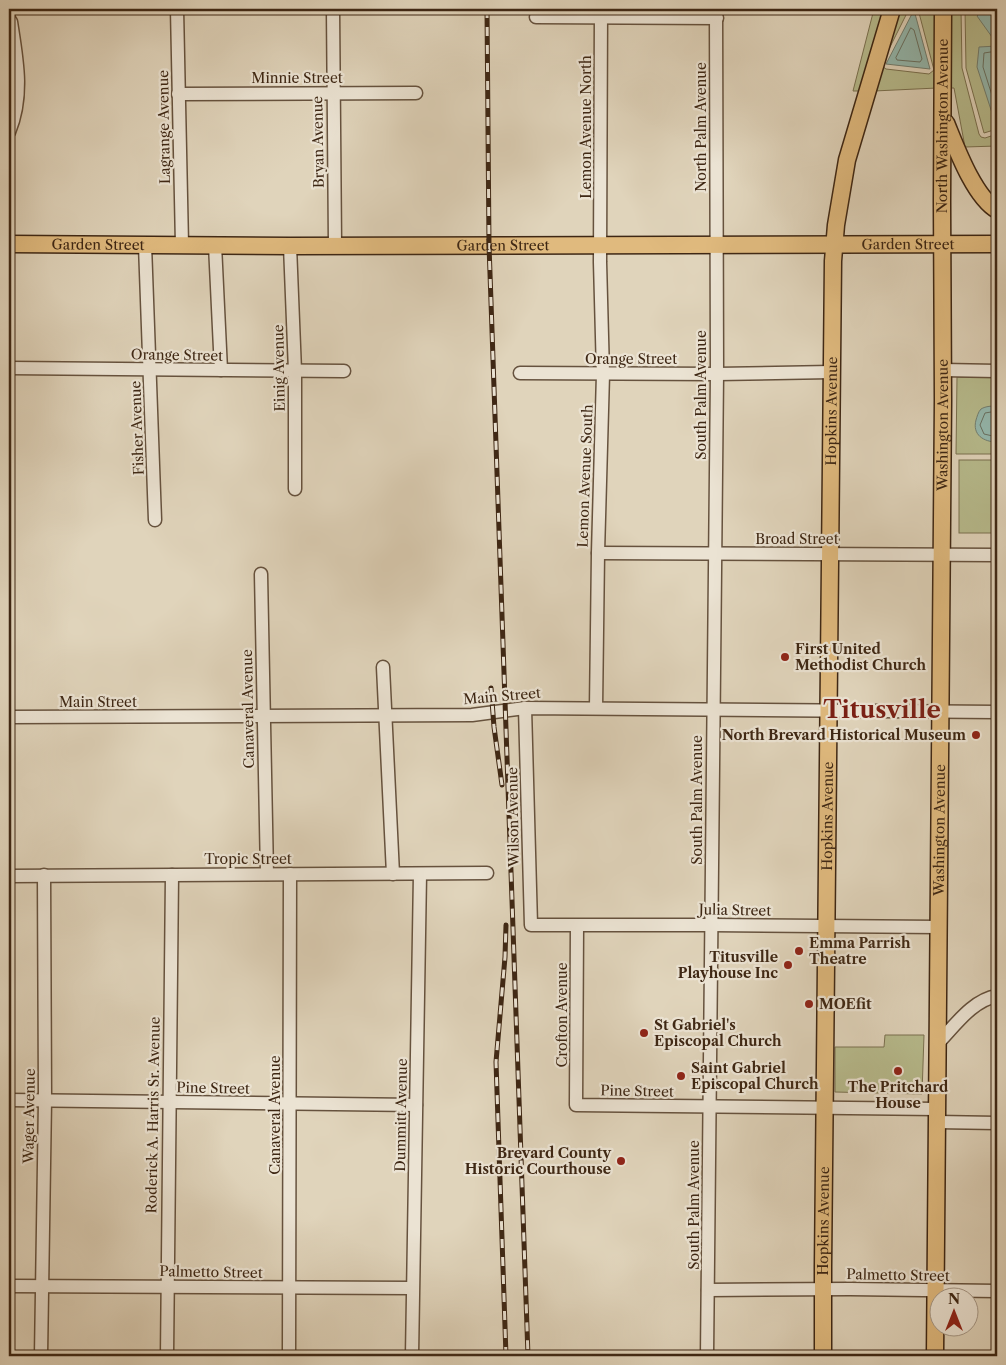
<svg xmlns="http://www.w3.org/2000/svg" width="1006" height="1365" viewBox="0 0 1006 1365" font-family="'Libre Caslon Text',serif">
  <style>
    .green { fill: #b7bb8d; stroke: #7a7150 }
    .water { fill: #94b8ae; stroke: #727e70 }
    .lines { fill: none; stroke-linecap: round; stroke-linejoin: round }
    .shore { stroke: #697061; stroke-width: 1 }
    .minor-casing { stroke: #66523e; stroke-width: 15 }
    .major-casing { stroke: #3e2714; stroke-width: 19 }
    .minor { stroke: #ebe3d3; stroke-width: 12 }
    .major { stroke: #e0ba7e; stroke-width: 16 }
    .rail-casing { stroke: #3e2714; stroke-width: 5 }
    .rail { stroke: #ebe3d3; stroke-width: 3; stroke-dasharray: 9; stroke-linecap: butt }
    .poi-dot { fill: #8f2418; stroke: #ebe3d3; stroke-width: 2 }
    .labels { text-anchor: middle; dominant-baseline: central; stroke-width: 4.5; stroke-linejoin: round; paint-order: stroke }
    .street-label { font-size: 14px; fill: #3e2714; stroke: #ebe3d3 }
    .poi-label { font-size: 14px; font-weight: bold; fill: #3e2714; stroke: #ebe3d3; text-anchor: start }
    .town-label { font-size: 24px; font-weight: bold; fill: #7a1f14; stroke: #ebe3d3 }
  </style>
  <rect width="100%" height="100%" fill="#e0d4bb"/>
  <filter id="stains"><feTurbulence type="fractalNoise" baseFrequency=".004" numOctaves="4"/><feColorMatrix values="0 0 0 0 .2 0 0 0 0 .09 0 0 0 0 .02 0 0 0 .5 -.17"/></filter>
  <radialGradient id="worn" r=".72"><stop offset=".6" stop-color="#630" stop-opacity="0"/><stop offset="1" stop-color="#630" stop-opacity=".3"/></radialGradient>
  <g class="green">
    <path d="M874,9H887L863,91H853Z"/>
    <path d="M898,9H909L883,61Z"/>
    <path d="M918,9H938L937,88L874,91L882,66L886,69L929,74L934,70Z"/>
    <path d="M949,9H961L962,68L979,134L981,137L985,138L997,134V146L965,147L954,88H948Z"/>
    <path d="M965,9H997V129L984,133L966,68Z"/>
    <path d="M957,377H997V454H956Z"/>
    <rect x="959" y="460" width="38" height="73"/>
    <path d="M885,1035H924L922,1094L835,1092V1047H884Z"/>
  </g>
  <g class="water">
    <path d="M984,9H997V44L977,16Z"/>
    <path d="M914,10L930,69L886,64Z"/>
    <path d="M997,46V121L995,122L977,67L979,47Z"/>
    <path d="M997,406V442C984,442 972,435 976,420C977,417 978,412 981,409C986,406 992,406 997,406Z"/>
  </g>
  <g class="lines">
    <g class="shore">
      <path d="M911,28L914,30L922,59L920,62L897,60L896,58Z"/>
      <path d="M997,51L984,53L983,67L997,111"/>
      <path d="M997,411L985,413L980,425L984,434L997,437"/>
    </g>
    <g class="minor-casing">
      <g id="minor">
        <path d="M177,9L182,245"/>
        <path d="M333,9L335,245"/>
        <path d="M536,17L717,18"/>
        <path d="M9,19L11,22C17,60 24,96 9,132"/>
        <path d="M178,94L416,93"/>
        <path d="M145,245L155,520"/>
        <path d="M215,245L221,370"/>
        <path d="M290,246L295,371V489"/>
        <path d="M9,368L344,371"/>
        <path d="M943,370L997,371"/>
        <path d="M520,373L717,374L831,372"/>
        <path d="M598,553L997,555"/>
        <path d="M261,574L267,874"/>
        <path d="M383,667L393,874"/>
        <path d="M525,708L531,925H712L939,927"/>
        <path d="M596,708L598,553L603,374L600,262L601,9"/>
        <path d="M9,717L472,715L525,708L997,712"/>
        <path d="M9,876L487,873"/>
        <path d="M577,926L576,1105L937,1109"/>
        <path d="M937,1044C954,1027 972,1000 997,996"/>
        <path d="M9,1100L416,1105"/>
        <path d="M937,1122L997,1123"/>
        <path d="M9,1286L412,1288"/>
        <path d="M708,1290L850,1289L997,1291"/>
        <path d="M41,1356L45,1100L44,875"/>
        <path d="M167,1356L172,875"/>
        <path d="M289,1356L290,874"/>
        <path d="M412,1356L420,874"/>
        <path d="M707,1356L717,374L716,9"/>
      </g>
    </g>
    <g class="major-casing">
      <g id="major">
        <path d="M946,123C956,147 974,197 997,210"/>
        <path id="s1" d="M9,244L290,246L997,244"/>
        <path id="s2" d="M823,1356V1266L833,261L836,225L847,160L892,9"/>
        <path id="s3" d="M935,1356L943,400L942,201L943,9"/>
      </g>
    </g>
    <use href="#minor" class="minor"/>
    <use href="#major" class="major"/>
    <g class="rail-casing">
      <g id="rail">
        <path d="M487,9L489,245L528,1356"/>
        <path d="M491,688L494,727L502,785"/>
        <path d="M506,1356L496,1062L505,957L506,925"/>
      </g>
    </g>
    <use href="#rail" class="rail"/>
  </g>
  <g class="poi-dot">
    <circle cx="785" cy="657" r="5"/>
    <circle cx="976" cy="735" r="5"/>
    <circle cx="799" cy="951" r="5"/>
    <circle cx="788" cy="965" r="5"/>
    <circle cx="809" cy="1004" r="5"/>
    <circle cx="644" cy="1033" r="5"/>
    <circle cx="898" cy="1071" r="5"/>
    <circle cx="681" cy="1076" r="5"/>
    <circle cx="621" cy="1161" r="5"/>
  </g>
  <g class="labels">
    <g class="street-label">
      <text x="297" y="78">Minnie Street</text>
      <text stroke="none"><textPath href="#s3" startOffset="1230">North Washington Avenue</textPath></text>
      <text transform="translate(164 127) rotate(-91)">Lagrange Avenue</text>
      <text transform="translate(586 127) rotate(-90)">Lemon Avenue North</text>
      <text transform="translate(701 127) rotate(-90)">North Palm Avenue</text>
      <text transform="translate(318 142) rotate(-91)">Bryan Avenue</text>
      <text stroke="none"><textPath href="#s1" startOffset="899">Garden Street</textPath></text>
      <text stroke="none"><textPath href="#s1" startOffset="89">Garden Street</textPath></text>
      <text stroke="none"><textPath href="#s1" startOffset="494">Garden Street</textPath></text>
      <text transform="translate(177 355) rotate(1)">Orange Street</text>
      <text x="631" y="359">Orange Street</text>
      <text transform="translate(279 368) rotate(-91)">Einig Avenue</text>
      <text transform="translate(701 395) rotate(-90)">South Palm Avenue</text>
      <text stroke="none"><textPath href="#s2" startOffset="945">Hopkins Avenue</textPath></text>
      <text stroke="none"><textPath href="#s3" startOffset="931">Washington Avenue</textPath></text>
      <text transform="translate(137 428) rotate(-92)">Fisher Avenue</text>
      <text transform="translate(585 476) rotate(-88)">Lemon Avenue South</text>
      <text x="797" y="539">Broad Street</text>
      <text transform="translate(502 696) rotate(-5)">Main Street</text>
      <text x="98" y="702">Main Street</text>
      <text transform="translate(248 709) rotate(-91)">Canaveral Avenue</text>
      <text transform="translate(697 800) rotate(-90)">South Palm Avenue</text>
      <text stroke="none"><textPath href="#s2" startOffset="540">Hopkins Avenue</textPath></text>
      <text transform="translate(513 817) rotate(-91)">Wilson Avenue</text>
      <text stroke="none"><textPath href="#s3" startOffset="526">Washington Avenue</textPath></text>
      <text x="248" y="859">Tropic Street</text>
      <text transform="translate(735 910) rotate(1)">Julia Street</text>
      <text transform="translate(562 1015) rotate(-90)">Crofton Avenue</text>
      <text transform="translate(213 1088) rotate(1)">Pine Street</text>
      <text transform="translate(637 1091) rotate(1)">Pine Street</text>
      <text transform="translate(153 1115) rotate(-89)">Roderick A. Harris Sr. Avenue</text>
      <text transform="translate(275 1115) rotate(-90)">Canaveral Avenue</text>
      <text transform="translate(401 1115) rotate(-89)">Dummitt Avenue</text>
      <text transform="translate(29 1116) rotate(-89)">Wager Avenue</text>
      <text transform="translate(694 1205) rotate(-90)">South Palm Avenue</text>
      <text stroke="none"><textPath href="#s2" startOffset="135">Hopkins Avenue</textPath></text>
      <text transform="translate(211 1272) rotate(1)">Palmetto Street</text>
      <text transform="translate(898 1275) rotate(1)">Palmetto Street</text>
    </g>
    <g class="poi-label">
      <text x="795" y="649">First United<tspan x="795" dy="16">Methodist Church</tspan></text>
      <text x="966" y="735" text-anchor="end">North Brevard Historical Museum</text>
      <text x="809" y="943">Emma Parrish<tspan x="809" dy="16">Theatre</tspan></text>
      <text x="778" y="957" text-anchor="end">Titusville<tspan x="778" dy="16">Playhouse Inc</tspan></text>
      <text x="819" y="1004">MOEfit</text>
      <text x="654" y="1025">St Gabriel's<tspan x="654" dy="16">Episcopal Church</tspan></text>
      <text x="691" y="1068">Saint Gabriel<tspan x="691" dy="16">Episcopal Church</tspan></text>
      <text x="898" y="1087" text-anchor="middle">The Pritchard<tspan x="898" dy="16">House</tspan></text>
      <text x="611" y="1153" text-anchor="end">Brevard County<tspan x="611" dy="16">Historic Courthouse</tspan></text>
    </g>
    <g class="town-label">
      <text x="882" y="709">Titusville</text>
    </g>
  </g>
  <rect width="1006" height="1365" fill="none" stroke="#e0d4bb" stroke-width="30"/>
  <rect x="10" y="10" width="986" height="1345" fill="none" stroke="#3e2714" stroke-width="2.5"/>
  <rect x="15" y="15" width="976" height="1335" fill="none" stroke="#3e2714"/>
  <g transform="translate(954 1312)"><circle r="24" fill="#ebe3d3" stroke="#a69887"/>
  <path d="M0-4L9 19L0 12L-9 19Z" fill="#8f2418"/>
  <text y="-8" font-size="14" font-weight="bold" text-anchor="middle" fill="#3e2714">N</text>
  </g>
  <rect width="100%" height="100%" filter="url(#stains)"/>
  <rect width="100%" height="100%" fill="url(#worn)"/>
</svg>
